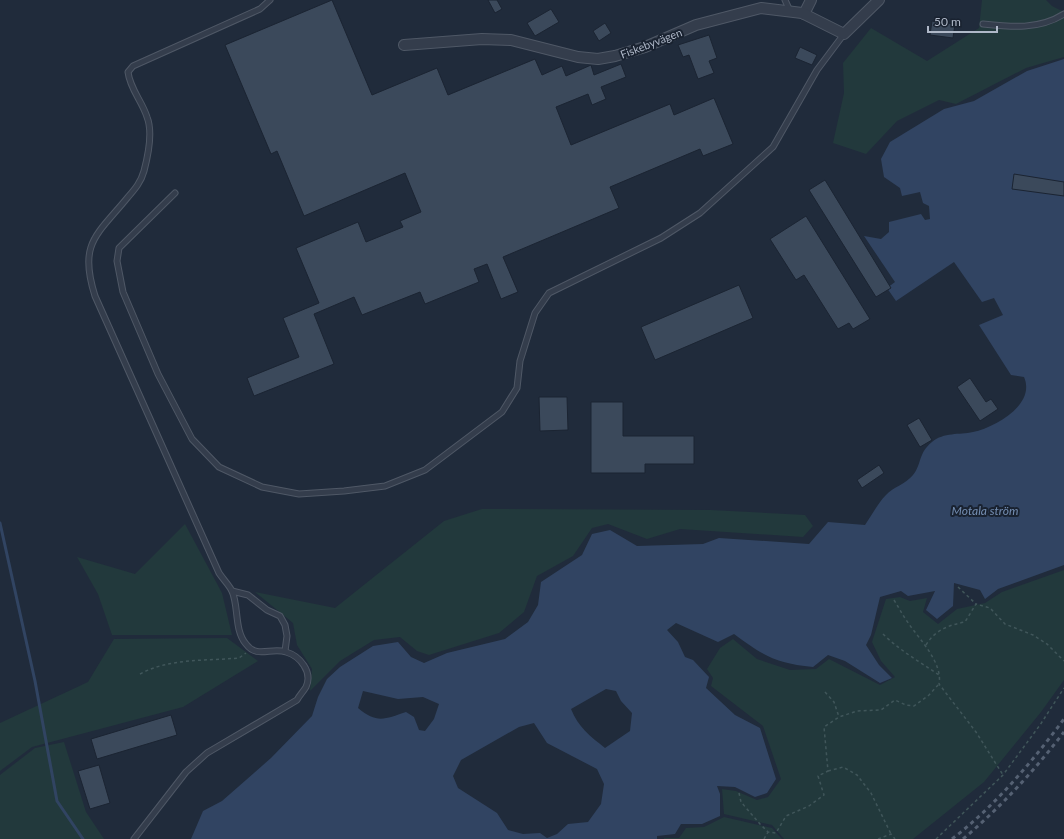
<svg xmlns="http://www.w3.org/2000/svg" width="1064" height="839" viewBox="0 0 1064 839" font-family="Lato,sans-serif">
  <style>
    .green { fill: #22393c }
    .water { fill: #314462; fill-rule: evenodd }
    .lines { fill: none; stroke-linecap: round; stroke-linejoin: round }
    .stream { stroke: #314462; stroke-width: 3 }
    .building { fill: #3b495b; stroke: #1b2432 }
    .lane-casing { stroke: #4f5866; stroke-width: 7 }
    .street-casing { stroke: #4f5866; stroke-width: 12 }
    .path { stroke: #40565a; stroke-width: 1.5; stroke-dasharray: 3 3; stroke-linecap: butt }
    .lane { stroke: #343d4c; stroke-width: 5 }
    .street { stroke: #343d4c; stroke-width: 10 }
    .rail { stroke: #556173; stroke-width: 3; stroke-dasharray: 4 4; stroke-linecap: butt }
    .labels { text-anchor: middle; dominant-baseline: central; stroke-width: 4; stroke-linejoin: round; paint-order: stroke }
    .street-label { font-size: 11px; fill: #afb8c8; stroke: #192230 }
    .water-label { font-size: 12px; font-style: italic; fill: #748eb2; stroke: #192230 }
  </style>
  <rect width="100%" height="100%" fill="#202b3b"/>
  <g class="green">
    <path d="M982,0H1046L1052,6L1064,12V57L1026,68L956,104L939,100L897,121L866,154L833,143L844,93L843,63L871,28L927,61L979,28Z"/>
    <path d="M482,509L711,510L805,515L813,526L803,537L680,529L647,539L608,524L592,528L573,556L537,576L524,612L499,633L429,655L417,651L400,637L374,640L340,661L310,691L312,669L297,645L293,623L255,592L335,608L444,521Z"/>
    <path d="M185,524L222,593L232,635H112L98,594L77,557L135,574Z"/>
    <path d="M1064,570V680L1041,712L984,782L913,839H784L772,825L724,814L722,789L736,791L757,800L768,797L781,779L763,726L711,686L713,678L707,669L720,648L733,639L757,659L790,670L816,669L829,659L880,685L895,677L881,661L872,642L886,599L900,597L910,601L927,598L923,612L938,624L957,609L985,603L1002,592Z"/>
    <path d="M227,638L258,661L183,707L32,747L0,771V723L88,682L114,639Z"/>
    <path d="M64,742L86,812L104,839H0V775L35,748Z"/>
    <path d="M724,817L772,828L782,839H664V838H679L686,828L704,827Z"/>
  </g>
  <path class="water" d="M1064,59V565L998,589L985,599L980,590L954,583L953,606L937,619L926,610L935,591L908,596L901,591L880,597L871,635L866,645L879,665L892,678L880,683L845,661L828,655L813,667C775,663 764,656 734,634L718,642L676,623L667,630L678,642L685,657L693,660L709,677L706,688L735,715L760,728L776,779L767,793L755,797L735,787L717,786L720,794V816L702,824H681L675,834L657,836V839H191L203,811L222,801L271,758L312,716L318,697L327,679L340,667L373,646L398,642L411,657L424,663L447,653L505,639L528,622L538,605L541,582L582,555L592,534L610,530L637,546L703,544L719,538L809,544L828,522L865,525C872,515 878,503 886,495C893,487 906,484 913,475C922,464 918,453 932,442C944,432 959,435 973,432C996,427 1036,404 1024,377L1011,375L979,325L1003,315L994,298L982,302L954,262L896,301L887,288L895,282L864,236L881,239L889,232V222L921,214L925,220L930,219L929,206L923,203L920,192L902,196L900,188L884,177L881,159L890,142L944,109L974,101L1027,71ZM606,689L616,691L621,701L632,713L630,731L605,748C590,736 578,727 571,709ZM363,691L398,699L423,697L439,704L434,719L425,731L419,730L414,717L406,712C385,719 377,724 358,708ZM534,723L547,743L597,769L604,784L601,804L588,822L568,824L557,834L547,838L540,833L523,834L508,830L497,813L458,788L453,776L461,760L519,727Z"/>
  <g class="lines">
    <path class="stream" d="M0,523L35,681L57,801L83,839"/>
  </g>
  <g class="building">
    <path d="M332,0L372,95L437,68L448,95L535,59L542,75L562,66L566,76L591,65L594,75L621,64L626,77L601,87L606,99L592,105L588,94L556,107L571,145L670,104L674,115L714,98L733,144L703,156L700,149L610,187L619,208L503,257L518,292L501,299L487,264L474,269L479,282L425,304L420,292L362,315L354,297L314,314L334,364L254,396L247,378L299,357L283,318L319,303L296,248L358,222L366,242L403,227L400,221L421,212L405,173L304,216L277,151L271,154L225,45Z"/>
    <path d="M488,0H497L502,9L495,13Z"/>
    <path d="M551,9L559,22L535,36L527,23Z"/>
    <path d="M932,21L955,24L953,38L930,35Z"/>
    <path d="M605,23L611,33L599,41L593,31Z"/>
    <path d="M709,35L717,58L709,61L714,73L698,79L689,55L683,57L678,45Z"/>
    <path d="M800,47L817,55L812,65L795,58Z"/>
    <path d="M1014,174L1064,182V196L1012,189Z"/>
    <path d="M825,180L891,288L876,297L809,190Z"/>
    <path d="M806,216L870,319L853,329L849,323L838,329L804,275L796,280L770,239Z"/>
    <path d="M739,285L753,318L655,360L641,327Z"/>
    <path d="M970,378L986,402L991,399L998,409L980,421L957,387Z"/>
    <path d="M539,397H567L568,430L540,431Z"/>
    <path d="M591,402H623V436H694V464H645V473H591Z"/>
    <path d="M919,418L932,440L920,447L907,425Z"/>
    <path d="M879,465L884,473L862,488L857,480Z"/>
    <path d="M171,715L177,735L97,759L91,739Z"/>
    <path d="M99,765L110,803L90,809L78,771Z"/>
  </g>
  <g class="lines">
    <g class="lane-casing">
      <g id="lane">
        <path d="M785,0L790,11"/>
        <path d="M983,24C1011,27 1039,30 1064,14"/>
        <path d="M175,193L119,248L117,261L123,292L158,374L192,439L219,467L262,487L299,494L344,491L385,486L425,470L502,412L517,388L520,361L535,313L549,293L661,238L700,213L773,147L817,70L844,34"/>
        <path d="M232,591L248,595L267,610L280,616L285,625L287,636L285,651"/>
        <path d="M134,839L186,772L207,753L297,700C299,696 303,692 306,687C313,672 300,656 286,652C271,647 257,659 246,644C234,630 239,607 232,591C229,585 223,579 219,573L95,296C78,243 97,235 128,197C135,189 141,182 144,171C148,156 153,132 147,117C142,101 130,89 128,72L133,66L260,9L270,0"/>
      </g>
    </g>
    <g class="street-casing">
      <g id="street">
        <path d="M804,14L811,0"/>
        <path d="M404,45L482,39L511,40L578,57L598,59L615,56L645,47L696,25L761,8L802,13L844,34L879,0"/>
      </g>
    </g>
    <g class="path">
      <path d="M958,587L976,604"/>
      <path d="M894,600C899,608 903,616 909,624C920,640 943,663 939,684L976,732L1003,775"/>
      <path d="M883,634C899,650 920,662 939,675"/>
      <path d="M926,645C935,630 949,625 965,622L976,604L990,608L1005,624L1033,635L1047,644L1064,661"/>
      <path d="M140,674C169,658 206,661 239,658L246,653"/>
      <path d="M825,692L834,702L839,717"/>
      <path d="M828,771L843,767L857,775L871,793L891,834"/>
      <path d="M739,793L741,802L760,824L768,832L776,833L786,816L809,806L824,795L818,776L828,771L824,727L839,717L857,711L881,710L895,700L906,705L914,706L929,695L939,684"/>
      <path d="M764,839L768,832"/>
      <path d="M878,839L891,834L895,839"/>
      <path d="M936,839L1003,775L1040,725L1064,688"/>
    </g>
    <use href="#lane" class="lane"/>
    <use href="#street" class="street"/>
    <g class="rail">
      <path d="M952,839C995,806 1032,762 1064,719"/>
      <path d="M963,839C1001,807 1034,771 1064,732"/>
    </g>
  </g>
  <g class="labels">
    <g class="street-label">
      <text transform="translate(651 43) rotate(-21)">Fiskebyvägen</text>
    </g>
    <g class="water-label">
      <text x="985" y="510">Motala ström</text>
    </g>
  </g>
  <path d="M928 26v6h69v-6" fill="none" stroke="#afb8c8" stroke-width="2"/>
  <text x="934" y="26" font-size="12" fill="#afb8c8" stroke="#192230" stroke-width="3" paint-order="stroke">50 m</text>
</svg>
